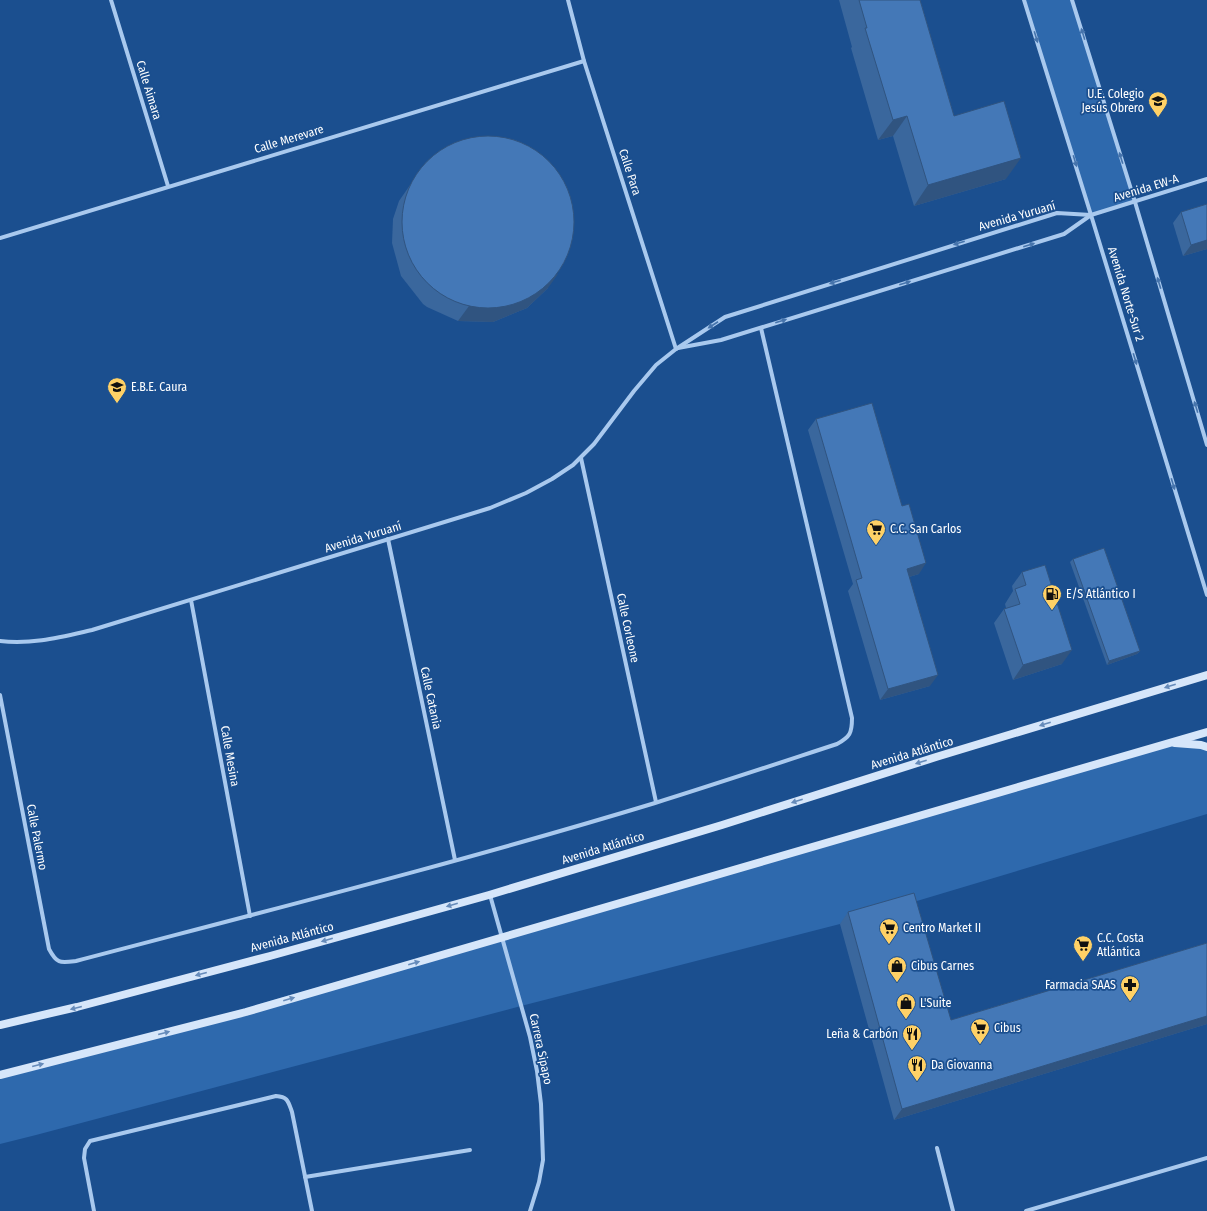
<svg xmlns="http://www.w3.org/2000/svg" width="1207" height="1211" viewBox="0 0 1207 1211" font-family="'Fira Sans Condensed',sans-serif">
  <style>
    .grass { fill: #2e69ad }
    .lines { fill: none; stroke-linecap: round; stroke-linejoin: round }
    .minor { stroke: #a9c9ee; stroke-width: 4 }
    .secondary { stroke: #d6e6fa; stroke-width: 8 }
    .wall { fill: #3a679d }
    .shaded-wall { fill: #305480 }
    .building { fill: #4478b7; stroke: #305480 }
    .oneway { fill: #4674ac }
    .oneway2 { fill: #668bba }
    .labels { text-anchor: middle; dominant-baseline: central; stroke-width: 3.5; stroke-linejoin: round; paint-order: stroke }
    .street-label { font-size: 12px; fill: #fff; stroke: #1b4f8f }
    .poi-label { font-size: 12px; fill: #fff; stroke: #1b4f8f; text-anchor: start }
  </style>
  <rect width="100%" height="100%" fill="#1b4f8f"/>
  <g class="grass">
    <path d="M1024,0H1072L1135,202L1091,215Z"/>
    <path d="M1171,742L1207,747V814L840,924L521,1006L36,1135L0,1144V1075L110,1047Z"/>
  </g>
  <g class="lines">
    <g class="minor">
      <path d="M111,0L168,186"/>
      <path d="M568,0L584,61L676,349"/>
      <path d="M1024,0L1091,215L1207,595"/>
      <path d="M1072,0L1135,202L1207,445"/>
      <path d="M0,238L584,61"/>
      <path d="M678,348L721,340L1064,234L1091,215L1207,179"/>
      <path d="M581,458L656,802"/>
      <path d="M388,539L455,860"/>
      <path d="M191,600L250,916"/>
      <path d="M0,641C31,645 61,637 92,630L490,508L526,493L552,479L573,465L594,444L634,391L656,365L676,349L725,317L1057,213L1091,215"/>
      <path d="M0,695L49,949C57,964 60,963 76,961C270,910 464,861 655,803C716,784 776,764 837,744C850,737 852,733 852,718L761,328"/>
      <path d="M490,895L530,1037L537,1071L541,1104L543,1160L539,1182L530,1211"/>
      <path d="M937,1148L953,1211"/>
      <path d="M305,1177L470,1150"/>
      <path d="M94,1211L84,1158L85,1149L90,1141L276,1096C288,1097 288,1101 292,1112L312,1211"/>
      <path d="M1026,1211L1207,1158"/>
    </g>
    <g class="secondary">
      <path d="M1175,743L1201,745L1207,747"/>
      <path d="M0,1025L77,1007L270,956L489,895L722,825L936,757L1207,675"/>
      <path d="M0,1075L246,1012L1207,732"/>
    </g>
  </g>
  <g class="wall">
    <path d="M839,0H920L954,116L1006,179L914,206L893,136L878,140L851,48L852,47Z"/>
    <path d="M426,162L548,288L527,308L493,322L458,321L427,307L423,304L401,276L392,243L393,219L399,201Z"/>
    <path d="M1181,212L1207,249L1183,256L1173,223Z"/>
    <path d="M816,419L902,506L919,574L909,577L930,686L880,700L848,591L853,584L808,430Z"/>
    <path d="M1073,559L1140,651L1137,654L1107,665L1070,562Z"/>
    <path d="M1022,572L1062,664L1013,680L994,623L1004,609L1006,608L1005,604L1013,591L1012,586Z"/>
    <path d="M848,912L951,1020L1207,943V1024L894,1120L840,924Z"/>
  </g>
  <g class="shaded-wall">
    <path d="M907,116L893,136L878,140L893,120Z"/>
    <path d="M1021,158L1006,179L914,206L928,185Z"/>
    <path d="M1207,240V249L1183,256L1191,245Z"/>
    <path d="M558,274L548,288L527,308L493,322L458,321L469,306Z"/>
    <path d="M926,563L919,574L899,580L907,569Z"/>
    <path d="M1072,650L1062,664L1013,680L1023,665Z"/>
    <path d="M1140,651L1137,654L1107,665L1109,661Z"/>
    <path d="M938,675L930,686L880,700L888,689Z"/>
    <path d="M1207,1016V1024L894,1120L902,1109Z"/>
  </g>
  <g class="building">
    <path d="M859,0H920L954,116L1004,101L1021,158L928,185L907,116L893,120L865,28H867Z"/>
    <circle cx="488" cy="222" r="86"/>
    <path d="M1207,204V240L1191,245L1181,212Z"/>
    <path d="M872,403L902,506L909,504L926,563L907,569L938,675L888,689L856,580L862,578L816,419Z"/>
    <path d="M1104,548L1140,651L1109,661L1073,559Z"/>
    <path d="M1045,565L1072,650L1023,665L1004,609L1020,604L1015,589L1026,585L1022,572Z"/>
    <path d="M914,893L951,1020L1207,943V1016L902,1109L848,912Z"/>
  </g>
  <defs><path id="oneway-solid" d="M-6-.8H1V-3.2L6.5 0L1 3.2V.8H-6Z"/></defs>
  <g class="oneway">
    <use href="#oneway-solid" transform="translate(1083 34) rotate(-107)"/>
    <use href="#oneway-solid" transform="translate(1036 37) rotate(73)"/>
    <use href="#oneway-solid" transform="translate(1121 158) rotate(-107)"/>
    <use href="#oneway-solid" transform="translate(1075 161) rotate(73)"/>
    <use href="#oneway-solid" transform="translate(959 243) rotate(163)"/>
    <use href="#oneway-solid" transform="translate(1029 245) rotate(-17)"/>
    <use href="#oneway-solid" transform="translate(835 282) rotate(162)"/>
    <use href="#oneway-solid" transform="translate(905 283) rotate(-17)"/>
    <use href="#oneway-solid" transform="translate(1159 283) rotate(-107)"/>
    <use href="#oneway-solid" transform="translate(781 321) rotate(-17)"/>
    <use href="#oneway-solid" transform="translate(713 325) rotate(147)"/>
    <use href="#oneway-solid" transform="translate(1135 359) rotate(73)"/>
    <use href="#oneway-solid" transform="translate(1196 407) rotate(-107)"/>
    <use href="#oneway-solid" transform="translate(1173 484) rotate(73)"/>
  </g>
  <g class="oneway2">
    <use href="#oneway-solid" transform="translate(1170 686) rotate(163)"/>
    <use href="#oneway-solid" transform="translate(1045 724) rotate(163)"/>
    <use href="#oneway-solid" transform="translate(921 762) rotate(162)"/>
    <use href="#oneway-solid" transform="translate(797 801) rotate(162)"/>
    <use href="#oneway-solid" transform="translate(452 905) rotate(164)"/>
    <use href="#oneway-solid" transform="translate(327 940) rotate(164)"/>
    <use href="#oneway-solid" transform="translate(414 963) rotate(-16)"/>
    <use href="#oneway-solid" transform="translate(201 974) rotate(165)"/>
    <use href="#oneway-solid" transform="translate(289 999) rotate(-16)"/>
    <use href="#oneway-solid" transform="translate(76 1008) rotate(166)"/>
    <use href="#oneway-solid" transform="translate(164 1033) rotate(-15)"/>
    <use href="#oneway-solid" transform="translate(38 1065) rotate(-14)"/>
  </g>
  <defs>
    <g id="school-pin" transform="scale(1)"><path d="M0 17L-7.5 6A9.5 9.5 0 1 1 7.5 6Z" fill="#ffd166" stroke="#1b4f8f"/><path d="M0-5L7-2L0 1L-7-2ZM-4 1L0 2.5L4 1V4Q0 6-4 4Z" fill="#111"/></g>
    <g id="supermarket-pin" transform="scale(1)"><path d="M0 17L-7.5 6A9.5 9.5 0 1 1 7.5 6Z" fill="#ffd166" stroke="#1b4f8f"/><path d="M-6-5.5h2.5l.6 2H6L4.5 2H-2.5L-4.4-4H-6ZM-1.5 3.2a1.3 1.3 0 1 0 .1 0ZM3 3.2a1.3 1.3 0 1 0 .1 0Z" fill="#111"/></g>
    <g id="fuel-pin" transform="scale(1)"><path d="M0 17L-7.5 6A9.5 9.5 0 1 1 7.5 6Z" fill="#ffd166" stroke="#1b4f8f"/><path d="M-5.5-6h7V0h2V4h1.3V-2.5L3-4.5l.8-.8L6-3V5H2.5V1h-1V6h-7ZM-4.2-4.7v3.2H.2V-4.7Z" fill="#111"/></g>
    <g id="shop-pin" transform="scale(1)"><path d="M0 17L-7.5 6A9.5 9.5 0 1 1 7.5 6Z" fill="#ffd166" stroke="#1b4f8f"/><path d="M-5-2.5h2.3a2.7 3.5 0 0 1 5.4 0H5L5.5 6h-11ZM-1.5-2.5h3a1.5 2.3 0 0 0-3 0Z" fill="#111"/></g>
    <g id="pharmacy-pin" transform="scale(1)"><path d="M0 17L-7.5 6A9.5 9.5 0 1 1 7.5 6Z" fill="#ffd166" stroke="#1b4f8f"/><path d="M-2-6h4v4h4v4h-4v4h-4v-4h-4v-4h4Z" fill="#111"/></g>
    <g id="restaurant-pin" transform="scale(1)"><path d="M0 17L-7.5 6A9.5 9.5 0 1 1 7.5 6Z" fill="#ffd166" stroke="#1b4f8f"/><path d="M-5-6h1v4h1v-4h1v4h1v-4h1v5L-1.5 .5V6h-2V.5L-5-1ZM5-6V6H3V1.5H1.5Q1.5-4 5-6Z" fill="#111"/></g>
  </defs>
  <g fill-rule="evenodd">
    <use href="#school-pin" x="1158" y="101"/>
    <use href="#school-pin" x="117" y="387"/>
    <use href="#supermarket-pin" x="876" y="529"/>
    <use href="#fuel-pin" x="1052" y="594"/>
    <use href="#supermarket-pin" x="889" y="928"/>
    <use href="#supermarket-pin" x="1083" y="945"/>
    <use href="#shop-pin" x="897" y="966"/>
    <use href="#pharmacy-pin" x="1130" y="985"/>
    <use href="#shop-pin" x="906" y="1003"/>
    <use href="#supermarket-pin" x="980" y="1028"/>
    <use href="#restaurant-pin" x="912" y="1034"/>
    <use href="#restaurant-pin" x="917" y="1065"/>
  </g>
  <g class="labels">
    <g class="street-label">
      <text transform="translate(149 90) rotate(73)">Calle Aimara</text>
      <text transform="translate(289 139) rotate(-17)">Calle Merevare</text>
      <text transform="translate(630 172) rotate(72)">Calle Para</text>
      <text transform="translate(1146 188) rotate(-17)">Avenida EW-A</text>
      <text transform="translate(1017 216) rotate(-16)">Avenida Yuruaní</text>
      <text transform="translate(1126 294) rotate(73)">Avenida Norte-Sur 2</text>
      <text transform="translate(363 537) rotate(-17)">Avenida Yuruaní</text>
      <text transform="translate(628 628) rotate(78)">Calle Corleone</text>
      <text transform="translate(431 698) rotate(78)">Calle Catania</text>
      <text transform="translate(912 753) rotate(-17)">Avenida Atlántico</text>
      <text transform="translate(230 756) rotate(80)">Calle Mesina</text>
      <text transform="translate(37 837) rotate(79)">Calle Palermo</text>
      <text transform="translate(603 848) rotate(-17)">Avenida Atlántico</text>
      <text transform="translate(292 937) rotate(-15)">Avenida Atlántico</text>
      <text transform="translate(541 1049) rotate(78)">Carrera Sipapo</text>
    </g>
    <g class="poi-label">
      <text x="1144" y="94" text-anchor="end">U.E. Colegio<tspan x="1144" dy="14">Jesús Obrero</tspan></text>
      <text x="131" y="387">E.B.E. Caura</text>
      <text x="890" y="529">C.C. San Carlos</text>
      <text x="1066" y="594">E/S Atlántico I</text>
      <text x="903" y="928">Centro Market II</text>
      <text x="1097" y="938">C.C. Costa<tspan x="1097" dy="14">Atlántica</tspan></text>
      <text x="911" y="966">Cibus Carnes</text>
      <text x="1116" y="985" text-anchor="end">Farmacia SAAS</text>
      <text x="920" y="1003">L'Suite</text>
      <text x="994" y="1028">Cibus</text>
      <text x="898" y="1034" text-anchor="end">Leña &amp; Carbón</text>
      <text x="931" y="1065">Da Giovanna</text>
    </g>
  </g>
</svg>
